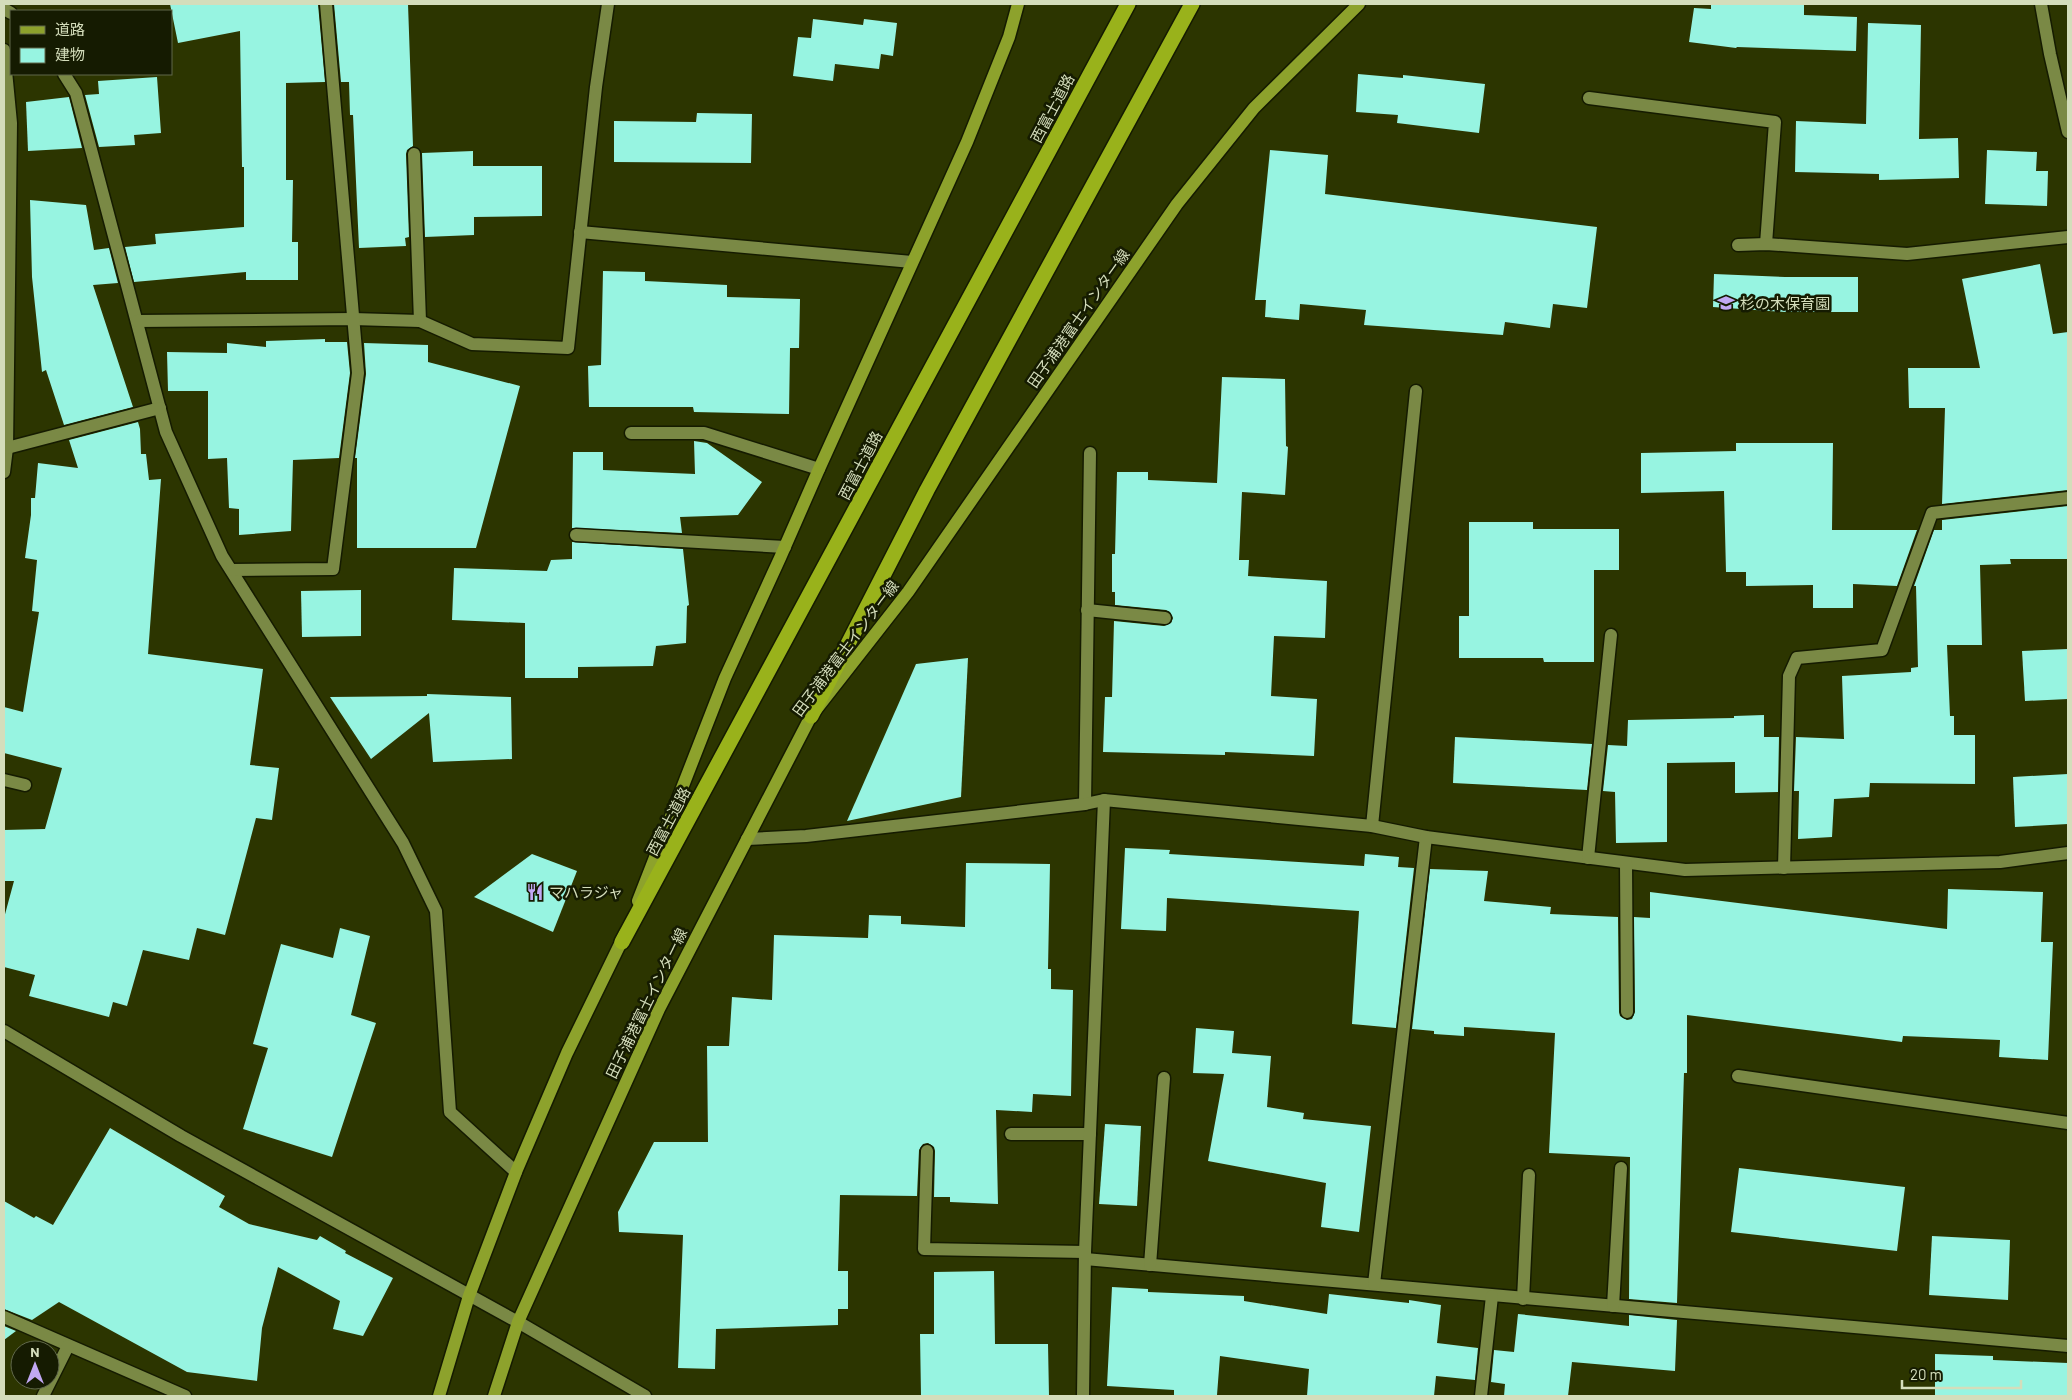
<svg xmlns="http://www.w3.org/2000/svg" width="2072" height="1400" viewBox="0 0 2072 1400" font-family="Barlow,'Noto Sans JP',sans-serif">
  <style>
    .building { fill: #97f4e1 }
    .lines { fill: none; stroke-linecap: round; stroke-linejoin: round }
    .minor-casing { stroke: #151b00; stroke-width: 15 }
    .major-casing { stroke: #151b00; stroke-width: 15 }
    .highway-casing { stroke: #151b00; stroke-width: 18 }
    .minor { stroke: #7a8945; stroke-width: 12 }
    .major { stroke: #8da22c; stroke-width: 12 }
    .highway { stroke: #99b21b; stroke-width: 15 }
    .labels { text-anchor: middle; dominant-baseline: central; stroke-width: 5; stroke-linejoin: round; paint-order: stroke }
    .street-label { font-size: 15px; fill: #d4ddbb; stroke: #151b01 }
    .poi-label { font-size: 15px; fill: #d4ddbb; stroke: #151b01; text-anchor: start }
  </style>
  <rect width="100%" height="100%" fill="#2c3500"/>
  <g class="building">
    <path d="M170,4H318L325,82L286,83V180H293L292,242H298V280H246V272L134,282L125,247L156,244L155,234L244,227V167H242L240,31L178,43Z"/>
    <path d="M334,4H408L413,146L407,150L406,154L409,237L405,238L406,246L359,248L353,115H350L349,82H341Z"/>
    <path d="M1711,4L1804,5V15L1857,17L1856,51L1737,47L1736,48L1689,42L1694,8L1711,9Z"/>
    <path d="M813,19L863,25L864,19L897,23L893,56L881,54L879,69L835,64L833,81L793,76L798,37L811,38Z"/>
    <path d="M1868,23L1921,25L1919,139L1958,138L1959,178L1879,180V174L1795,172L1796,121L1866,124Z"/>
    <path d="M1358,74L1403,78V75L1485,84L1479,133L1397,123L1398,115L1356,112Z"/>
    <path d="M157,77L161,133L134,135L135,145L99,147L85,95L99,94L98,81Z"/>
    <path d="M69,97L82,148L28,151L26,102Z"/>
    <path d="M697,113L752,114L751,163L614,162V121L696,122Z"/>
    <path d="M1270,150L1328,155L1325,194L1597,227L1587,308L1553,304L1550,328L1505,322L1503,335L1364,325L1366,310L1300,304L1299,320L1265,317L1266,300H1255Z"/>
    <path d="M1987,150L2037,152L2036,171H2048L2047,206L1985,204Z"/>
    <path d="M473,151V166H542V216L474,217V235L425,237L422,153Z"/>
    <path d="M30,200L86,205L94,250L109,248L118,283L93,285L133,407L64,425L46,370L42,372L32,277Z"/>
    <path d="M2040,264L2053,334L2068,332V490L1942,504L1945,408H1909L1908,368H1980L1962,279Z"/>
    <path d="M603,271L645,272V281L727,285V297L800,299L799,348H790L789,414L694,412L693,407H589L588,366L601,365Z"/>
    <path d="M1714,274L1785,277H1858V312H1785L1713,307Z"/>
    <path d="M325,339V342H347L350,373L339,458L293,460L291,531L239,535V509L229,508L227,458L208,459V391H168L167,352L227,353V343L266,347V341Z"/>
    <path d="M364,343L428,345V362L520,386L476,548H357V458H355L366,374Z"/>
    <path d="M1222,377L1285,379L1286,446L1288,447L1285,495L1242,492L1239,560H1249L1248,576L1327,581L1325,638L1274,636L1271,696L1317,699L1314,756L1225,752V755L1103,752L1105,697H1112L1114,621L1164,626L1171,623L1173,618L1170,612L1166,610L1115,605V592H1112V554H1115L1117,472H1148V480L1217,483Z"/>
    <path d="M138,422L140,429L141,454H146L149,480L161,479L148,654L263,669L250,765L279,768L272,820L256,818L225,935L197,928L189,960L143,950L127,1006L113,1002L109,1017L29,996L35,975L4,967V918L14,881H4V830L45,829L62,768L4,753V707L23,712L39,612L32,611L37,560L25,558L31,515V498H35L38,463L78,468L69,440Z"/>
    <path d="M694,441L707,443L762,482L738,515L680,517L682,533L572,528L573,452H603V470L695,474Z"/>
    <path d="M1736,443H1833L1832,530H1917L1897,586L1853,584V608H1813V585L1746,586V572H1726L1724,491L1641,493V453L1736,451Z"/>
    <path d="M2068,506V559H2010L2011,564L1980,565L1982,645H1947L1950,716H1954V735H1975V784L1870,783L1869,797L1834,799L1832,837L1798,839L1799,791H1794L1796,737L1844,739L1842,676L1911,672V668L1918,667L1916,586H1914L1934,530H1942V520Z"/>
    <path d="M1469,522H1533V529H1619V570H1594V662H1544L1543,658H1459V616H1469Z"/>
    <path d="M572,542L683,549L689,605L687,606L686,643L656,646L653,666L578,667V678H525V623L452,620L454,568L547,571L551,560L572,559Z"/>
    <path d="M361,590V636L302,637L301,591Z"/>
    <path d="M2068,649V699L2025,701L2022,651Z"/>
    <path d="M968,658L961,797L847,821L916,664Z"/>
    <path d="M427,694L511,697L512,759L433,762L429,713L371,759L330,697L427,696Z"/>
    <path d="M1764,715V737H1779L1778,792L1735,793V762L1667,763V842L1616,843L1615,792L1603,791L1608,745L1627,746L1628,720L1734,718V716Z"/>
    <path d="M1455,737L1592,744L1587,790L1453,783Z"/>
    <path d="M2068,774V824L2015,827L2013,777Z"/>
    <path d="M1125,848L1170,850L1169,854L1364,866L1365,854L1399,857L1398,867L1414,868L1396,1028L1352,1024L1359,911L1167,898L1166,931L1121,929Z"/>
    <path d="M532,854L577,871L553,932L474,897Z"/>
    <path d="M966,863L1050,864L1048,969H1051V989L1073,990L1071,1096L1033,1094L1032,1112L996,1110L998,1204L950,1202V1197H934L935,1151L934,1147L928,1143L923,1144L919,1150L917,1196L840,1195L838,1271H848V1309H838V1325L716,1329L715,1369L678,1368L683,1235L619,1232L618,1212L654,1142H708L707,1046H729L732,997L772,1000L774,935L868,938L869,915L901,916V924L965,927Z"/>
    <path d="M1430,869L1488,871L1484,901L1551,907L1550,914L1618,917L1619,1012L1620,1016L1627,1020L1632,1019L1635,1012L1634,917L1650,918V892L1947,929L1948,889L2043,892L2041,942H2053L2048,1060L1999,1057L2000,1040L1903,1036L1902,1042L1687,1015V1073H1684L1677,1303L1629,1299L1630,1157L1549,1153L1555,1033L1464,1027V1036L1434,1034V1031L1412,1029Z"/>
    <path d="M340,928L370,936L351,1015L376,1023L332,1157L243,1129L268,1048L253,1044L281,944L333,958Z"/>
    <path d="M1196,1028L1234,1031L1232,1053L1271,1056L1267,1107L1304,1113L1303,1119L1371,1126L1359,1232L1321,1227L1326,1183L1208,1161L1224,1074L1193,1073Z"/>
    <path d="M1105,1124L1141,1126L1137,1206L1099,1204Z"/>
    <path d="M110,1128L225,1196L219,1207L249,1224L317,1240L320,1236L346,1251L345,1253L393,1278L363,1336L333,1329L340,1301L278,1267L262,1328L257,1381L187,1372L59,1302L32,1320L4,1309V1201L34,1218L36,1216L53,1225Z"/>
    <path d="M1739,1168L1905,1187L1897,1251L1731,1232Z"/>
    <path d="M1932,1236L2010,1240L2008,1300L1929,1295Z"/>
    <path d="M994,1271L995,1344H1048L1049,1396H921L920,1334H934V1272Z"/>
    <path d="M1112,1287L1148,1289V1292L1244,1296V1301L1327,1314L1329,1294L1409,1303V1300L1441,1305L1437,1343L1478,1348L1475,1380L1436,1376L1434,1396H1307L1309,1369L1220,1356L1217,1395L1174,1396V1390L1107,1386Z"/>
    <path d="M1518,1314L1629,1326V1315L1677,1320L1675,1371L1572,1362L1568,1396H1504L1505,1384L1491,1382L1494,1350L1514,1352Z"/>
    <path d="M4,1326L16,1331L4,1340Z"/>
    <path d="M1935,1354L1993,1356V1360L2068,1363V1396H1935Z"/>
  </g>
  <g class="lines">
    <g class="minor-casing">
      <g id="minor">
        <path d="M2041,4L2050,54L2068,132"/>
        <path d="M4,9L11,13"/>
        <path d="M4,50L11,123L7,448L4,472"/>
        <path d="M64,74L76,93L166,432L222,556L403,843L436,911L450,1112L516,1172"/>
        <path d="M1589,98L1775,122L1766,244"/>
        <path d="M414,154L420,321"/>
        <path d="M580,232L912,262"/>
        <path d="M1738,245L1766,244L1907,254L2068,237"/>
        <path d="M137,321L353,319L420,321L472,344L568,348L596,87L608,4"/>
        <path d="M631,433H704L819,469"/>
        <path d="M7,448L160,408"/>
        <path d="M576,535L785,547"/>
        <path d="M232,570L333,569L358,373L326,4"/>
        <path d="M1087,610L1165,618"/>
        <path d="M4,780L25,785"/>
        <path d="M1085,804L1090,453"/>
        <path d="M1372,826L1416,391"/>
        <path d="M747,839L806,836L1085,804L1104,800L1372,826L1426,837L1685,870L2000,862L2068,853"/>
        <path d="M1588,858L1611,635"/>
        <path d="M1626,863L1627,1012"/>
        <path d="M1784,868L1789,676L1797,658L1882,650L1932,513L2068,498"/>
        <path d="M4,1031L181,1136L518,1322L645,1396"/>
        <path d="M1738,1076L2068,1123"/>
        <path d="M1011,1134H1090"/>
        <path d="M927,1151L924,1249L1085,1252"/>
        <path d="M1085,1259L2068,1346"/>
        <path d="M1150,1265L1164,1078"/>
        <path d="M1374,1284L1426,837"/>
        <path d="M1523,1299L1529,1175"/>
        <path d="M1613,1306L1621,1168"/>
        <path d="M4,1317L185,1396"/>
        <path d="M43,1396L68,1346"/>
        <path d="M1083,1396L1085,1252L1104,800"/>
        <path d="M1481,1396L1492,1296"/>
      </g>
    </g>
    <g class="major-casing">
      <g id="major">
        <path d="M638,901L725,678L780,558L819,469L967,142L1009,37L1018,4"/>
        <path d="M439,1396L469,1296L516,1172L567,1053L625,934"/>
        <path d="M494,1396L518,1322L659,1009L811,716L908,592L1177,204L1254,108L1359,4"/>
      </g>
    </g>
    <g class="highway-casing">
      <g id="highway">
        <path d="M811,716L927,490L1192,4"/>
        <path d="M622,942L1128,4"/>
      </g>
    </g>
    <use href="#minor" class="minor"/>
    <use href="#major" class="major"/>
    <use href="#highway" class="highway"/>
  </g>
  <defs>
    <g id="school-bare" transform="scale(1.35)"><path d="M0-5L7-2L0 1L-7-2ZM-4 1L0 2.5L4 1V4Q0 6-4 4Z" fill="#c1a8f3" stroke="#151b01" stroke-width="2.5" paint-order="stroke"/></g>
    <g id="restaurant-bare" transform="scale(1.35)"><path d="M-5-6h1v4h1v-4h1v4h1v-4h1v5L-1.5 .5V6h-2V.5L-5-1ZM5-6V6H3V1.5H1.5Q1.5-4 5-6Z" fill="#c1a8f3" stroke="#151b01" stroke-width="2.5" paint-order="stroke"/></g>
  </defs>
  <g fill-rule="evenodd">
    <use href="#school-bare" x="1726" y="303"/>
    <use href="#restaurant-bare" x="535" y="892"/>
  </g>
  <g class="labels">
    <g class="street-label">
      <text transform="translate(1052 108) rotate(-62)">西富士道路</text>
      <text transform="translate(1078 318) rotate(-55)">田子浦港富士インター線</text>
      <text transform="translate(860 465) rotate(-62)">西富士道路</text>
      <text transform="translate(845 648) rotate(-53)">田子浦港富士インター線</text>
      <text transform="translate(668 821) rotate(-62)">西富士道路</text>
      <text transform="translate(646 1003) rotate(-64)">田子浦港富士インター線</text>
    </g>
    <g class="poi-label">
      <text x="1740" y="303">杉の木保育園</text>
      <text x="549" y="892">マハラジャ</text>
    </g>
  </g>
  <rect width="2072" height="1400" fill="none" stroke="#d4ddbb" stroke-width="10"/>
  <rect x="10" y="10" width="162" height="65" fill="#151b01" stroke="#61694b"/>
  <rect x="20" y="26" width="25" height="8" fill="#8da22c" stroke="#61694b"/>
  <text x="55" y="35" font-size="15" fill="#d4ddbb">道路</text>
  <rect x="20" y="48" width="25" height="15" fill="#97f4e1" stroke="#61694b"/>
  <text x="55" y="60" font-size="15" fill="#d4ddbb">建物</text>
  <g transform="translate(35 1365)"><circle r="24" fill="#151b01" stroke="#61694b"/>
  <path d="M0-4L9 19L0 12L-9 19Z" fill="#c1a8f3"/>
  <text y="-8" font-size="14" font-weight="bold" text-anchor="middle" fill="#d4ddbb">N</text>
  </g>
  <path d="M1902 1380v8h119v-8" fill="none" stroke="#d4ddbb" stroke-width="2.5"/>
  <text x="1910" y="1380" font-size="15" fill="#d4ddbb" stroke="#151b01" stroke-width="4" paint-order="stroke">20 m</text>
</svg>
